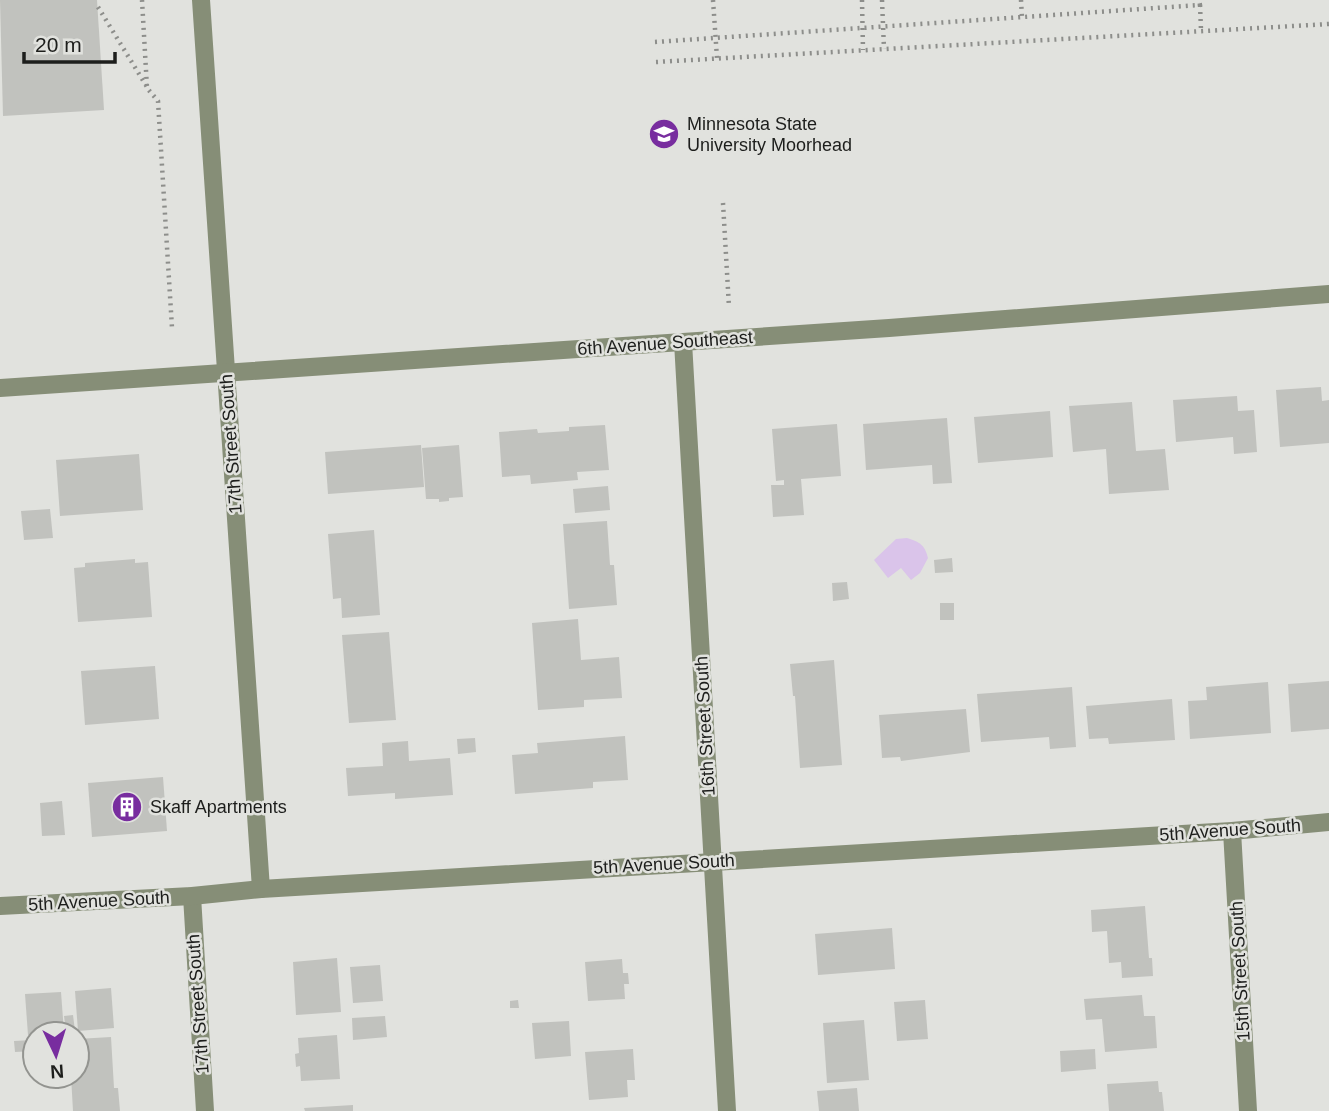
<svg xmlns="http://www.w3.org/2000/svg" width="1329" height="1111" viewBox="0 0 1329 1111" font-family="Arial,sans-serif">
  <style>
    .green { fill: #dac4ea }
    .building { fill: #c1c2be }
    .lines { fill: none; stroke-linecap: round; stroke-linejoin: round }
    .path { stroke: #8d8e8b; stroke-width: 4.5; stroke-dasharray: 2 5; stroke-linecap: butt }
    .minor { stroke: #868e77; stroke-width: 18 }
    .labels { text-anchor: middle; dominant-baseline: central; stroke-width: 5; stroke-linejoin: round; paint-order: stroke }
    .poi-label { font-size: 18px; fill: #1d1e1c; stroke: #e1e2de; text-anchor: start }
    .street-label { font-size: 18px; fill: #1d1e1c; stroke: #e1e2de }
  </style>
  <rect width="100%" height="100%" fill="#e1e2de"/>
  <path class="green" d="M907,538C920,542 925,545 928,558L920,573L911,580L901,568L888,578L874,560L896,539Z"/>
  <g class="building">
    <path d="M0,0H97L104,110L3,116Z"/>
    <path d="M1321,387L1322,401L1329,400V443L1280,447L1276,390Z"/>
    <path d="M1237,396L1238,411L1254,410L1257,452L1234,454L1233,437L1176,442L1173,400Z"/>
    <path d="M1132,402L1136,451L1165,449L1169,490L1109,494L1106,449L1073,452L1069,406Z"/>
    <path d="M1050,411L1053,457L978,463L974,417Z"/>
    <path d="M947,418L952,483L933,484L932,465L866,470L863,424Z"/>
    <path d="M837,424L841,476L801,479L804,515L773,517L771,485H784V480L776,481L772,429Z"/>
    <path d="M605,425L609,470L577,472L578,480L531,484L530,475L502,477L499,432L537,429L538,433L569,431V427Z"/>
    <path d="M421,445L424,487L328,494L325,452Z"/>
    <path d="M459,445L463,497L449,498V501L439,502V499H426L422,448Z"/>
    <path d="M139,454L143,510L60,516L56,460Z"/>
    <path d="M608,486L610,510L575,513L573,489Z"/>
    <path d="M50,509L53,538L24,540L21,511Z"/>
    <path d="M607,521L610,565H614L617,605L569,609L563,524Z"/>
    <path d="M374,530L380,615L342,618L341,598L333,599L328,534Z"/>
    <path d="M952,558L953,572L935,573L934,560Z"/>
    <path d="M135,559V563L148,562L152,617L78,622L74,568L85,567V563Z"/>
    <path d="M847,582L849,599L833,601L832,583Z"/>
    <rect x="940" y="603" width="14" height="17"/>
    <path d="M578,619L581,660L619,657L622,698L584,700V707L538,710L532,623Z"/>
    <path d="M389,632L396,720L349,723L342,635Z"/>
    <path d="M834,660L842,765L800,768L795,696H793L790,664Z"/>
    <path d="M155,666L159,719L85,725L81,671Z"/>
    <path d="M1329,681V729L1291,732L1288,684Z"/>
    <path d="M1268,682L1271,733L1190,739L1188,701L1207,700L1206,687Z"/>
    <path d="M1072,687L1076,747L1050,749L1049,737L981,742L977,694Z"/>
    <path d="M1172,699L1175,740L1109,744L1108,738L1089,739L1086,706Z"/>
    <path d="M966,709L970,752L901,761L900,757L882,758L879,715Z"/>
    <path d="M625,736L628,780L593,782V788L515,794L512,755L538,753L537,743Z"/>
    <path d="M475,738L476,752L458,754L457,739Z"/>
    <path d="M408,741L409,761L450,758L453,795L395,799V793L348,796L346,768L383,766L382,743Z"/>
    <path d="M163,777L167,831L92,837L88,783Z"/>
    <path d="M62,801L65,835L42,836L40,803Z"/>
    <path d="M1145,906L1149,958H1152L1153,976L1122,978L1121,962L1109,963L1107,931L1092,932L1091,910Z"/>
    <path d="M892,928L895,969L818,975L815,934Z"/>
    <path d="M337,958L341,1012L296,1015L293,962Z"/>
    <path d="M622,959L623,973H628L629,984H624L625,999L588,1001L585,962Z"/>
    <path d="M380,965L383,1001L353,1003L350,967Z"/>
    <path d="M111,988L114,1028L78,1031L75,991Z"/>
    <path d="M61,992L64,1032L28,1035L25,994Z"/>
    <path d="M1142,995L1144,1016H1155L1157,1048L1105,1052L1102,1019L1086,1020L1084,999Z"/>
    <path d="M518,1000L519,1008H510V1001Z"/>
    <path d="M925,1000L928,1039L897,1041L894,1002Z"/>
    <path d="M73,1015L75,1031L66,1032L64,1016Z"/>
    <path d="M385,1016L387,1037L353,1040L352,1018Z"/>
    <path d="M864,1020L869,1080L827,1083L823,1023Z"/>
    <path d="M569,1021L571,1056L535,1059L532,1023Z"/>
    <path d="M337,1035L340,1079L301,1081L300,1066L296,1067L295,1054L299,1053L298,1038Z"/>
    <path d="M111,1037L114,1088H118L120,1111H73L71,1076H77V1070H79L77,1039Z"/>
    <path d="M33,1040L34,1051L15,1052L14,1041Z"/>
    <path d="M633,1049L635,1080H627L628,1097L589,1100L585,1052Z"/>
    <path d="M1095,1049L1096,1069L1061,1072L1060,1051Z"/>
    <path d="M1158,1081L1159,1092H1162L1164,1111H1109L1107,1084Z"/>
    <path d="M857,1088L859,1111H819L817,1091Z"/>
    <path d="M353,1105V1111H305L304,1108Z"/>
  </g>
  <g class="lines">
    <g class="path">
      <path d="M142,0L147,88L158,101L172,328"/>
      <path d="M713,0L717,58"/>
      <path d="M862,0L863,50"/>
      <path d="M882,0L884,49"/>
      <path d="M1021,0L1022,18"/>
      <path d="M1200,5L1201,30"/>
      <path d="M98,7L147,87"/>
      <path d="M655,42L1200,5L1199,0"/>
      <path d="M656,62L1329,24"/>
      <path d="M723,203L729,307"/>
    </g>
    <g class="minor">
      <path d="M201,0L261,889"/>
      <path d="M683,342L727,1111"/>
      <path d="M0,388L889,328L1329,294"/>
      <path d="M1232,831L1248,1111"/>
      <path d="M192,896L205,1111"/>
      <path d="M0,906L192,896L261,889L1232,831L1329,822"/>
    </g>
  </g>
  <defs>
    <g id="university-disc" transform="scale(1.575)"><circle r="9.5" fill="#782d9f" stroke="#e1e2de"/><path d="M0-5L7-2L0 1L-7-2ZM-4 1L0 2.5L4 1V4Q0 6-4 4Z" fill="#fff"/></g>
    <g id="building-disc" transform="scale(1.575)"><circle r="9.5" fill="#782d9f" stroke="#e1e2de"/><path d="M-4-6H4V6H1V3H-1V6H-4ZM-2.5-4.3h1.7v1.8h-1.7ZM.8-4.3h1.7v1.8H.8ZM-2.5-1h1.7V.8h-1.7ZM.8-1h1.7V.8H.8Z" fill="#fff"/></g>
  </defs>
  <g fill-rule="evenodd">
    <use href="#university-disc" x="664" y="134"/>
    <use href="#building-disc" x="127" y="807"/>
  </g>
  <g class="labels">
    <g class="poi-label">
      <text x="687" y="124">Minnesota State<tspan x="687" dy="21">University Moorhead</tspan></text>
      <text x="150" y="807">Skaff Apartments</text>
    </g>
    <g class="street-label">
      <text transform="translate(665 343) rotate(-4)">6th Avenue Southeast</text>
      <text transform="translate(231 444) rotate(-94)">17th Street South</text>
      <text transform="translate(705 726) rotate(-93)">16th Street South</text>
      <text transform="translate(1230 830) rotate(-4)">5th Avenue South</text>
      <text transform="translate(664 864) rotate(-3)">5th Avenue South</text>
      <text transform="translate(99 901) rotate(-3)">5th Avenue South</text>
      <text transform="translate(1240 971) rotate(-93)">15th Street South</text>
      <text transform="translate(198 1004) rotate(-94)">17th Street South</text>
    </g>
  </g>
  <g transform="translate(56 1055) rotate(176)"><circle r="33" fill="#e1e2de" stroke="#939490" stroke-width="2"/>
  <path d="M0-5L12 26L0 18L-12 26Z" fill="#782d9f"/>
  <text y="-10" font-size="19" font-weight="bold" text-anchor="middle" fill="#1d1e1c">N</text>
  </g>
  <path d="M24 52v10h91v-10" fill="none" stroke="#1d1e1c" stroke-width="3.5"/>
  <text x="35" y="52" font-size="21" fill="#1d1e1c" stroke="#e1e2de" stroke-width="5" paint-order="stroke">20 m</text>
</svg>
